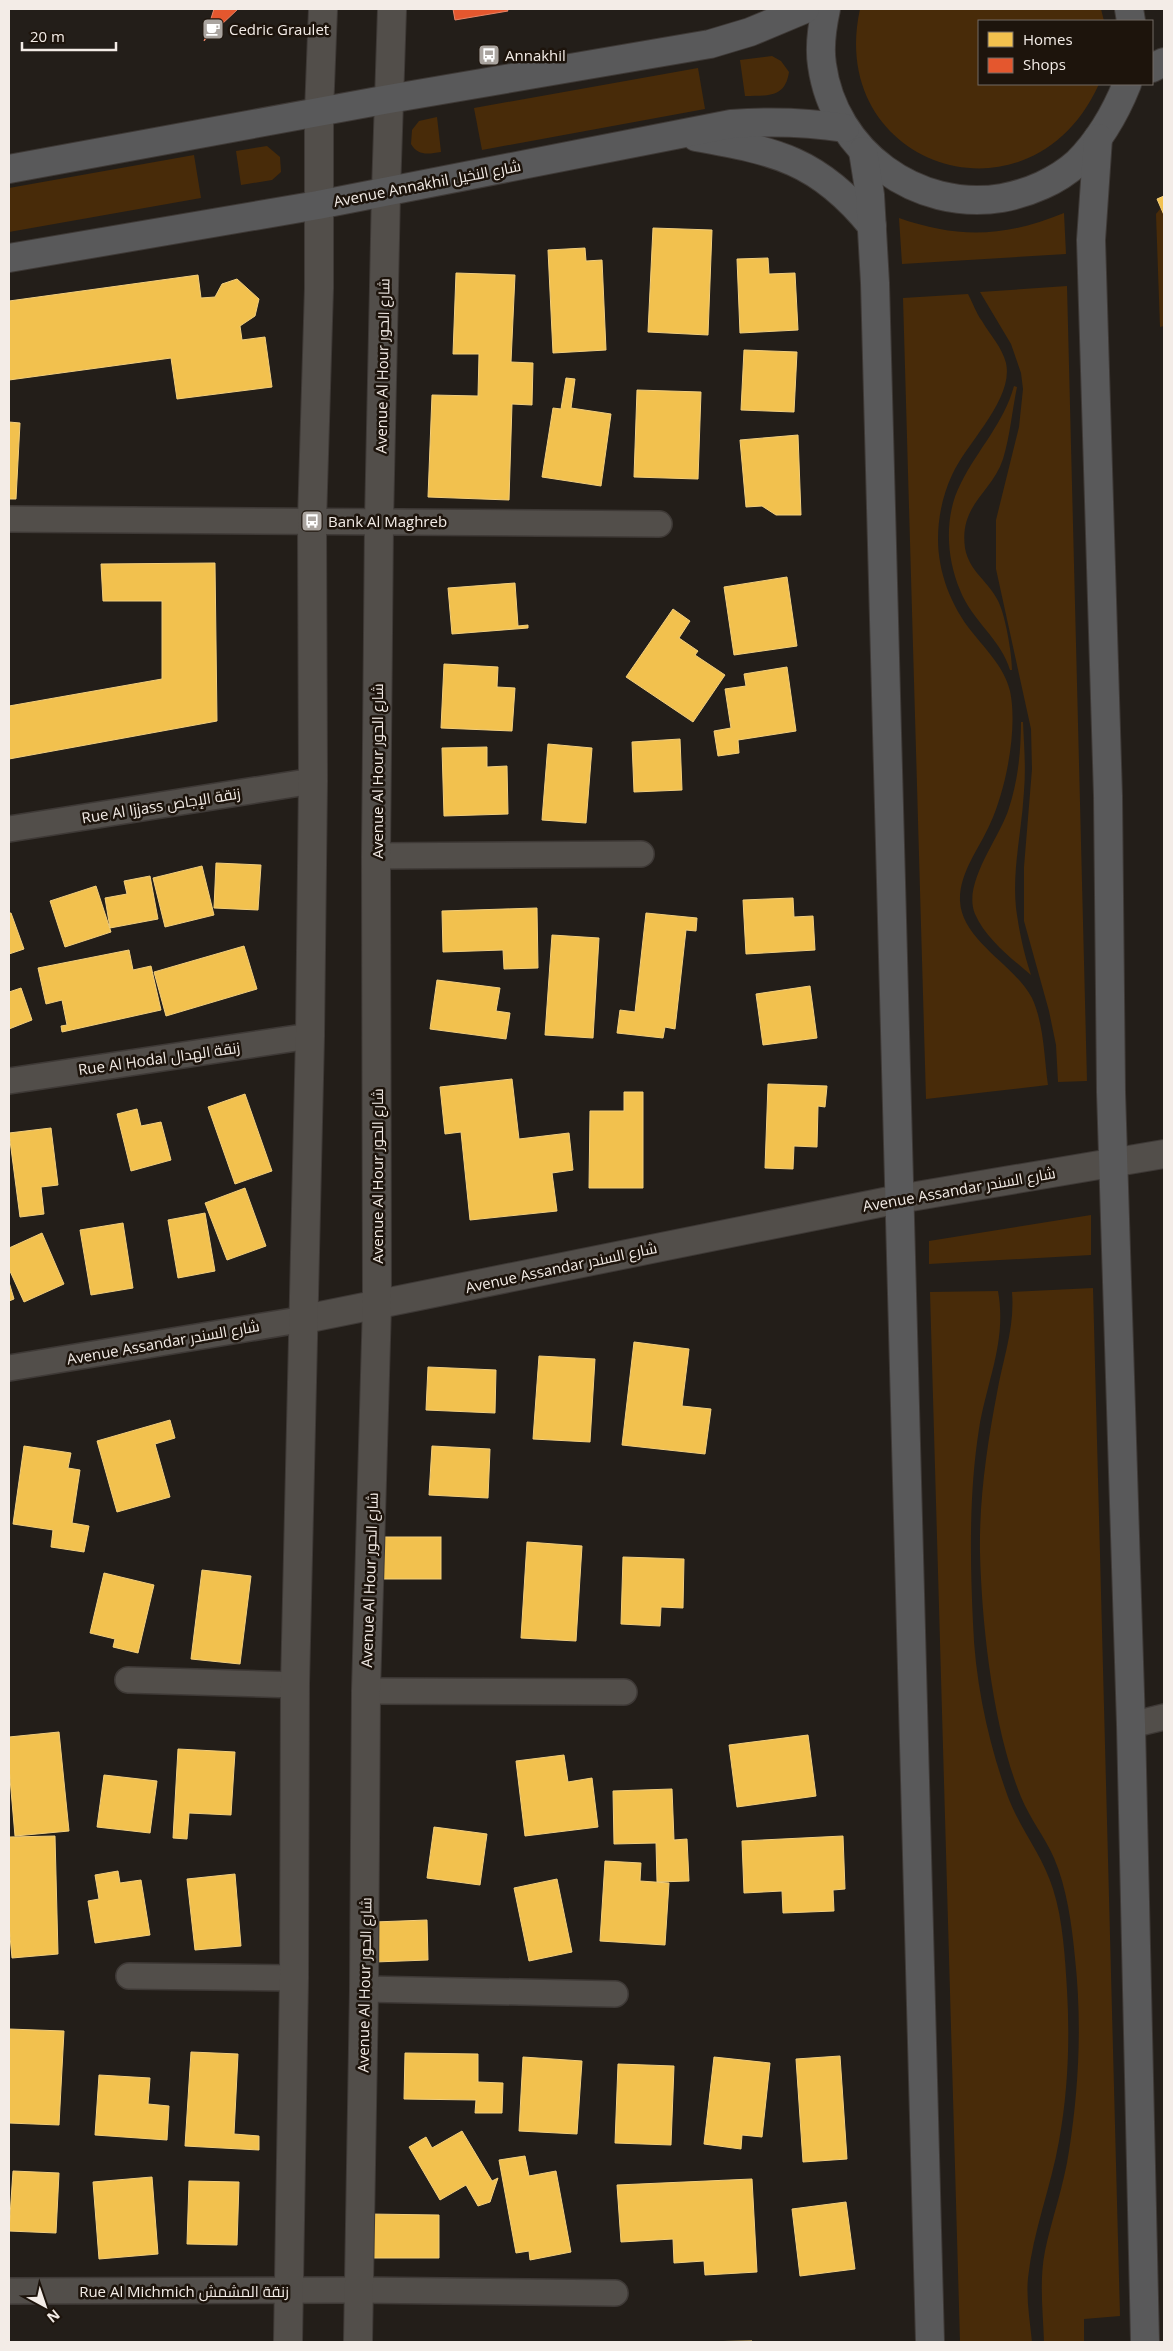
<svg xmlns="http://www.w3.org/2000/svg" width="1173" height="2351" viewBox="0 0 1173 2351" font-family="'Open Sans',Cairo,sans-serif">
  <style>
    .green { fill: #482b09 }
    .homes { fill: #f2c14e; stroke: #f2ce7c }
    .shops { fill: #e4572e; stroke: #e88466 }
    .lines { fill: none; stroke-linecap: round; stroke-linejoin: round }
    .minor-casing { stroke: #3e3936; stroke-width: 28 }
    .tertiary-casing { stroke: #3e3936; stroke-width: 30 }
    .primary-casing { stroke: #3e3936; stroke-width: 30 }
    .minor { stroke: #524e4a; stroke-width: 25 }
    .tertiary { stroke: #524e4a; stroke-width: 28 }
    .primary { stroke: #59595a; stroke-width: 28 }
    .labels { text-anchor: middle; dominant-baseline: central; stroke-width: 5; stroke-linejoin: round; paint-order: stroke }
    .poi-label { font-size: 15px; fill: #f3ece7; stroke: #1d140c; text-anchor: start }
    .street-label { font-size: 15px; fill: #f3ece7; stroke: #1d140c }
  </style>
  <rect width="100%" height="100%" fill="#231e19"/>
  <g class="green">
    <path d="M860,9H1101L1104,21H979V84H1099C1031,235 825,167 860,9Z"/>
    <path d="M772,56L781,61L789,72C785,99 767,95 745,96L740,60Z"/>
    <path d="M698,68L705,109L482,150L474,108Z"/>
    <path d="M437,117L441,152C428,154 418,156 411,144L412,130L419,121Z"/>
    <path d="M267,146L280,157L281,172L272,180L241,185L236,151Z"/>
    <path d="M194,155L201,198L9,232V188Z"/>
    <path d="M1164,204V326L1160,327L1156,214Z"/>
    <path d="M1064,213L1066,254L902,264L899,218C959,239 1005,237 1064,213Z"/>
    <path d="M1067,286L1087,1081L1058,1082L1056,1045L1049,1011L1024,921V867L1032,769L1031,729L996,569V520L1019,427L1023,389L1021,373L1011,344L980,292Z"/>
    <path d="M968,294C973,303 976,313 982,321C990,335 1002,347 1006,363C1014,399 967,442 952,475C943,494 938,517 938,539C938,572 951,606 972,632C987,651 1004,667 1010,691C1018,728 1006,790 990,824C979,849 959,873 960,901C962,941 1014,964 1032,998C1044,1024 1044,1057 1048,1085L926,1099L903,298Z"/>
    <path d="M1014,386L1017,387C1012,411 1010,436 1003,459C992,493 959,504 965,548C969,571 987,580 997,599C1005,612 1012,654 1012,670H1010C1001,639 972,621 960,590C946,557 944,515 961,483C978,449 1004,423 1014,386Z"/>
    <path d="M1021,722H1023C1024,745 1026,768 1024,791C1022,830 1012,869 1016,908C1019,931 1024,954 1031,975C1011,958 986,939 975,914C962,883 1000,838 1009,808C1018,780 1021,751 1021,722Z"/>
    <path d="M1091,1215V1255L929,1264V1241Z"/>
    <path d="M1093,1288L1120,2316L1084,2319V2342H1044C1043,2312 1039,2281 1045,2251C1052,2218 1064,2185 1069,2151C1079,2087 1082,2023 1075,1958C1072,1926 1067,1888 1054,1858C1045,1837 1030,1819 1021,1797C993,1728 982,1627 980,1553C979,1500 987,1445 997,1393C1003,1358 1015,1328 1012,1292Z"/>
    <path d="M998,1291C1007,1341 987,1380 979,1429C969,1492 970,1558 973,1623C975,1681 988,1742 1008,1797C1020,1829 1043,1856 1053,1889C1063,1920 1065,1958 1067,1990C1070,2040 1068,2092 1059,2141C1051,2187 1033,2231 1028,2278C1026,2299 1030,2321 1032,2342H960L930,1292Z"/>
  </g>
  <g class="homes">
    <path d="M1164,196V215L1157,199Z"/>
    <path d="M653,228L712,230L708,335L648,332Z"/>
    <path d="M585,248L586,261L602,260L606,350L553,353L548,250Z"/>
    <path d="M768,258L769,274L795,273L798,330L740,333L737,259Z"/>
    <path d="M456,273L515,275L511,362L533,363L532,405L512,404L509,500L428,497L432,395L478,396L479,354H453Z"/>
    <path d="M198,275L201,298L215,297L222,284L237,279L259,299L255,316L240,326L242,340L265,337L272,387L177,399L171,358L9,380V301Z"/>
    <path d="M744,350L797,352L794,412L741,410Z"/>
    <path d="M566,378L575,379L571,408L611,414L601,486L542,477L553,408L561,409Z"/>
    <path d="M637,390L701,392L698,479L634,477Z"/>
    <path d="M9,422L20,423L16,499H9Z"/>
    <path d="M798,435L801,515H776L762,506L746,507L740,440Z"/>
    <path d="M215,563L217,721L9,759V706L162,679V601H103L101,564Z"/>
    <path d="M787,577L797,646L734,655L724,587Z"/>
    <path d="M515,583L518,626L528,625V628L452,634L448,588Z"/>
    <path d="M673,609L690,621L679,638L698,651L695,655L725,675L693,722L626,677Z"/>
    <path d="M444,664L498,667L497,687L515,688L512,731L441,728Z"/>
    <path d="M787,667L796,731L738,740L739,753L718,756L714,731L731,728L725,689L746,686L744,674Z"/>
    <path d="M680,739L682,790L634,792L632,742Z"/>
    <path d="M548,744L592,748L586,823L542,820Z"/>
    <path d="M487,747V767L507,766L508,814L444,816L442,748Z"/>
    <path d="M216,863L261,865L258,910L214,908Z"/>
    <path d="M202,866L214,915L165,927L153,878Z"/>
    <path d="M150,876L158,919L110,928L105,898L127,894L124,881Z"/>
    <path d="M96,886L111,932L65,947L50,901Z"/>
    <path d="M793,898L794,917L813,916L815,950L746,954L743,900Z"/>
    <path d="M537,908L538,968L504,969L503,950L443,952L442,911Z"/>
    <path d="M9,913H11L24,949L9,954Z"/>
    <path d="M646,913L697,918L696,931L686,930L675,1029L665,1027L663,1038L617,1033L620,1010L635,1012Z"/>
    <path d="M552,935L599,938L593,1038L545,1035Z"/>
    <path d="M244,946L257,989L166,1016L154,972Z"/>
    <path d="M129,950L133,970L151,966L161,1010L62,1032L61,1026L67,1025L62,1000L46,1004L38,968Z"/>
    <path d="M437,980L500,988L496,1011L510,1013L506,1039L430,1029Z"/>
    <path d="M810,986L817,1038L763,1045L756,994Z"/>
    <path d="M21,988L32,1020L9,1029V992Z"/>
    <path d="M512,1079L519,1139L569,1133L573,1170L552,1173L557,1211L470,1220L461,1132L445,1134L440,1087Z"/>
    <path d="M768,1084L827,1086L825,1107L818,1106L817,1147L794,1146L793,1169L765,1168Z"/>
    <path d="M624,1092H643V1188H589L590,1111H624Z"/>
    <path d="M245,1094L272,1171L235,1184L208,1107Z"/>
    <path d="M137,1109L141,1126L161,1122L171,1160L131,1171L117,1114Z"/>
    <path d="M51,1128L58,1185L41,1187L44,1214L20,1217L9,1133Z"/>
    <path d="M245,1188L266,1246L227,1260L205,1203Z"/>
    <path d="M205,1213L215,1271L178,1278L168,1220Z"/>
    <path d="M123,1223L133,1288L91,1295L80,1230Z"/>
    <path d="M42,1233L64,1284L24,1302L9,1269V1248Z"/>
    <path d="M9,1282L14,1299L9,1301Z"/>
    <path d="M634,1342L689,1349L682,1406L711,1409L705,1454L622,1445Z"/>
    <path d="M539,1356L595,1359L590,1442L533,1439Z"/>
    <path d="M428,1367L496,1370L495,1413L426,1410Z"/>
    <path d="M170,1420L175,1438L155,1444L170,1497L117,1512L97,1441Z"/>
    <path d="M24,1446L71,1453L68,1468L80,1470L72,1523L89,1526L84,1552L51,1547L53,1530L13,1524Z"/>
    <path d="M432,1446L490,1449L488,1498L429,1495Z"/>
    <rect x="380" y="1537" width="61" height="42"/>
    <path d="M527,1542L582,1546L576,1641L521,1638Z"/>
    <path d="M623,1557L684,1559L683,1608L661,1607L660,1626L621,1624Z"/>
    <path d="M202,1570L251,1576L240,1664L191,1659Z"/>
    <path d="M104,1573L154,1585L138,1653L113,1647L115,1639L90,1633Z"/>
    <path d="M59,1732L69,1831L15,1836L9,1767V1737Z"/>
    <path d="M808,1735L816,1796L737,1807L729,1745Z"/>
    <path d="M178,1749L235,1752L231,1815L189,1813L187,1839L173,1838Z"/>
    <path d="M564,1755L568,1782L592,1778L598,1827L525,1836L516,1761Z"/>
    <path d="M104,1775L157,1781L150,1833L97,1827Z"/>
    <path d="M672,1789L674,1840L687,1839L689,1881L657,1882L656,1843L614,1844L613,1791Z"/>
    <path d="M434,1827L487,1834L480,1885L427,1878Z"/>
    <path d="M55,1836L58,1954L12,1958L9,1925V1837Z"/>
    <path d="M843,1836L845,1889L833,1890L834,1911L783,1913L782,1891L744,1893L742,1841Z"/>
    <path d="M605,1861L641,1863L640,1881L669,1883L665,1945L600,1941Z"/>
    <path d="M118,1871L120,1883L141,1880L150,1935L95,1943L88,1901L99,1899L95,1875Z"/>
    <path d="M235,1874L241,1946L195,1950L187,1879Z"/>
    <path d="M557,1879L572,1952L529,1961L514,1888Z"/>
    <path d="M427,1920L428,1960L375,1962L374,1922Z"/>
    <path d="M9,2029L64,2031L59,2125L9,2123Z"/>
    <path d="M191,2052L238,2054L234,2134L259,2136V2150L185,2146Z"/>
    <path d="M405,2053L478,2054V2082L503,2083L502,2113H475L476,2100L404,2099Z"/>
    <path d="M840,2056L847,2159L803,2162L796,2059Z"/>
    <path d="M523,2057L582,2061L577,2134L519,2131Z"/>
    <path d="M714,2057L770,2063L762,2137L742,2135L741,2149L704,2144Z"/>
    <path d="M618,2064L674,2066L671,2145L615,2143Z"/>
    <path d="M99,2075L150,2078L148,2104L169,2106L167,2140L95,2135Z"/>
    <path d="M462,2131L492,2181L498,2178L490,2202L478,2206L466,2185L440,2200L409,2147L426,2137L432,2148Z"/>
    <path d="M525,2156L529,2176L556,2171L571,2252L530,2260L529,2251L516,2253L499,2160Z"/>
    <path d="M13,2171L59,2173L56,2233L9,2231Z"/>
    <path d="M152,2177L158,2254L99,2259L93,2182Z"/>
    <path d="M752,2179L757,2272L705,2275L704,2261L674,2263L673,2239L621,2242L617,2185Z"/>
    <path d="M189,2181L239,2182L237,2245L187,2244Z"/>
    <path d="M846,2202L855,2269L800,2276L792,2209Z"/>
    <path d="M368,2214L439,2215V2258H368Z"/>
    <path d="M752,2341V2342H694Z"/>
  </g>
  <g class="shops">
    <path d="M214,9H238L204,41Z"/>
    <path d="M453,9H507L508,11L455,20Z"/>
  </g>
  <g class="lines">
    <g class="minor-casing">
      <g id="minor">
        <path d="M9,519L659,524"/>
        <path d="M9,829L313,781"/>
        <path d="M376,856L641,854"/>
        <path d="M9,1081L310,1036"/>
        <path d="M9,1368L305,1319"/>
        <path d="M128,1680L295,1685"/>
        <path d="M366,1691L624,1692"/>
        <path d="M1131,1725L1164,1717"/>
        <path d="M129,1976L294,1978"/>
        <path d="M364,1989L615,1994"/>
        <path d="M9,2291L359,2290L615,2293"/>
      </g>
    </g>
    <g class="tertiary-casing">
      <g id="tertiary">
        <path d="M305,1319L899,1199L1164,1154"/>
        <path d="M288,2342L294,1978L295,1685L310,1036L313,781L312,521L319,288V112L323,9"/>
        <path d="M358,2342L364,1989L366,1691L377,1305L376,856L379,522L386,192L392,9"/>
      </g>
    </g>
    <g class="primary-casing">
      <g id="primary">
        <path d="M826,9C822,27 819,46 822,65C834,152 917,212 1002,198C1029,193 1057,181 1077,163C1100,140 1115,114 1127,84"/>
        <path d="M1129,9L1131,21"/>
        <path d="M1152,68L1164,62"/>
        <path d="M696,137C775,151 819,160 872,226"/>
        <path d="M1098,138L1091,240L1108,796L1111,1092L1131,1725L1145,2342"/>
        <path d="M863,151L870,195L875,283L930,2342"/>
        <path d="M9,169L389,99L710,44L750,32L805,9"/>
        <path d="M9,258L318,205L731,124C771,121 806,122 845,128"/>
      </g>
    </g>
    <use href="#minor" class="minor"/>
    <use href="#tertiary" class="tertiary"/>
    <use href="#primary" class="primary"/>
  </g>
  <defs>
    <g id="cafe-square" transform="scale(1.125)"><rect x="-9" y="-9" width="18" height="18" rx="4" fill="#aaa49f" stroke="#1d140c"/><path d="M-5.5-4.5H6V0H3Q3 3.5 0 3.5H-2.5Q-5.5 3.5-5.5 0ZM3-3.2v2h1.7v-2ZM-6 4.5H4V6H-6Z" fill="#fff"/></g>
    <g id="bus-square" transform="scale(1.125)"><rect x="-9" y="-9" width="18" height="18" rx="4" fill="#aaa49f" stroke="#1d140c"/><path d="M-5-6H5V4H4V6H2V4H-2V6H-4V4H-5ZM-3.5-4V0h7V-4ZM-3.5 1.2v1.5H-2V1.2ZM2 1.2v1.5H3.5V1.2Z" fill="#fff"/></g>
  </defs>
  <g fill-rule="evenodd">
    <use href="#cafe-square" x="213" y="29"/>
    <use href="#bus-square" x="489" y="55"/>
    <use href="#bus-square" x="312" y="521"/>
  </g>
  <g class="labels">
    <g class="poi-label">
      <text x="229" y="29">Cedric Graulet</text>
      <text x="505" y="55">Annakhil</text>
      <text x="328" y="521">Bank Al Maghreb</text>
    </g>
    <g class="street-label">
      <text transform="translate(427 183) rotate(-11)">Avenue Annakhil شارع النخيل</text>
      <text transform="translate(382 366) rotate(-89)">Avenue Al Hour شارع الحور</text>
      <text transform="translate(377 771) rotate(-90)">Avenue Al Hour شارع الحور</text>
      <text transform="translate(161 805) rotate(-9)">Rue Al Ijjass زنقة الإجاص</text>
      <text transform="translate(159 1058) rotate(-8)">Rue Al Hodal زنقة الهدال</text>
      <text transform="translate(377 1176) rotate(-90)">Avenue Al Hour شارع الحور</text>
      <text transform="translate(959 1189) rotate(-10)">Avenue Assandar شارع السندر</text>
      <text transform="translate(561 1267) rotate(-12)">Avenue Assandar شارع السندر</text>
      <text transform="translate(163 1342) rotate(-10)">Avenue Assandar شارع السندر</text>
      <text transform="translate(369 1580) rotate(-88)">Avenue Al Hour شارع الحور</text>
      <text transform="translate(364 1985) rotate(-89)">Avenue Al Hour شارع الحور</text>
      <text x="184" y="2291">Rue Al Michmich زنقة المشمش</text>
    </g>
  </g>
  <rect width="1173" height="2351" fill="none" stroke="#f3ece7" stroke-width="20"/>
  <rect x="978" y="20" width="175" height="65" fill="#1d140c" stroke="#736a64"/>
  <rect x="988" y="32" width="25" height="15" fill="#f2c14e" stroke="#736a64"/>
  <text x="1023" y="45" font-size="15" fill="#f3ece7">Homes</text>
  <rect x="988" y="58" width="25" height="15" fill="#e4572e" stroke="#736a64"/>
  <text x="1023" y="70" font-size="15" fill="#f3ece7">Shops</text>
  <g transform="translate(45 2306) rotate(140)" stroke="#1d140c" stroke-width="4" paint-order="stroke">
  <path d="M0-4L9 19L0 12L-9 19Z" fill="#f3ece7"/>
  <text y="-8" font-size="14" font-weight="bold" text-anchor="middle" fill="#f3ece7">N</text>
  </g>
  <path d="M22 42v8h94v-8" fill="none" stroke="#f3ece7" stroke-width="2.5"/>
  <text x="30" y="42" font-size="15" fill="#f3ece7" stroke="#1d140c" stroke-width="4" paint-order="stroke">20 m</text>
</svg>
